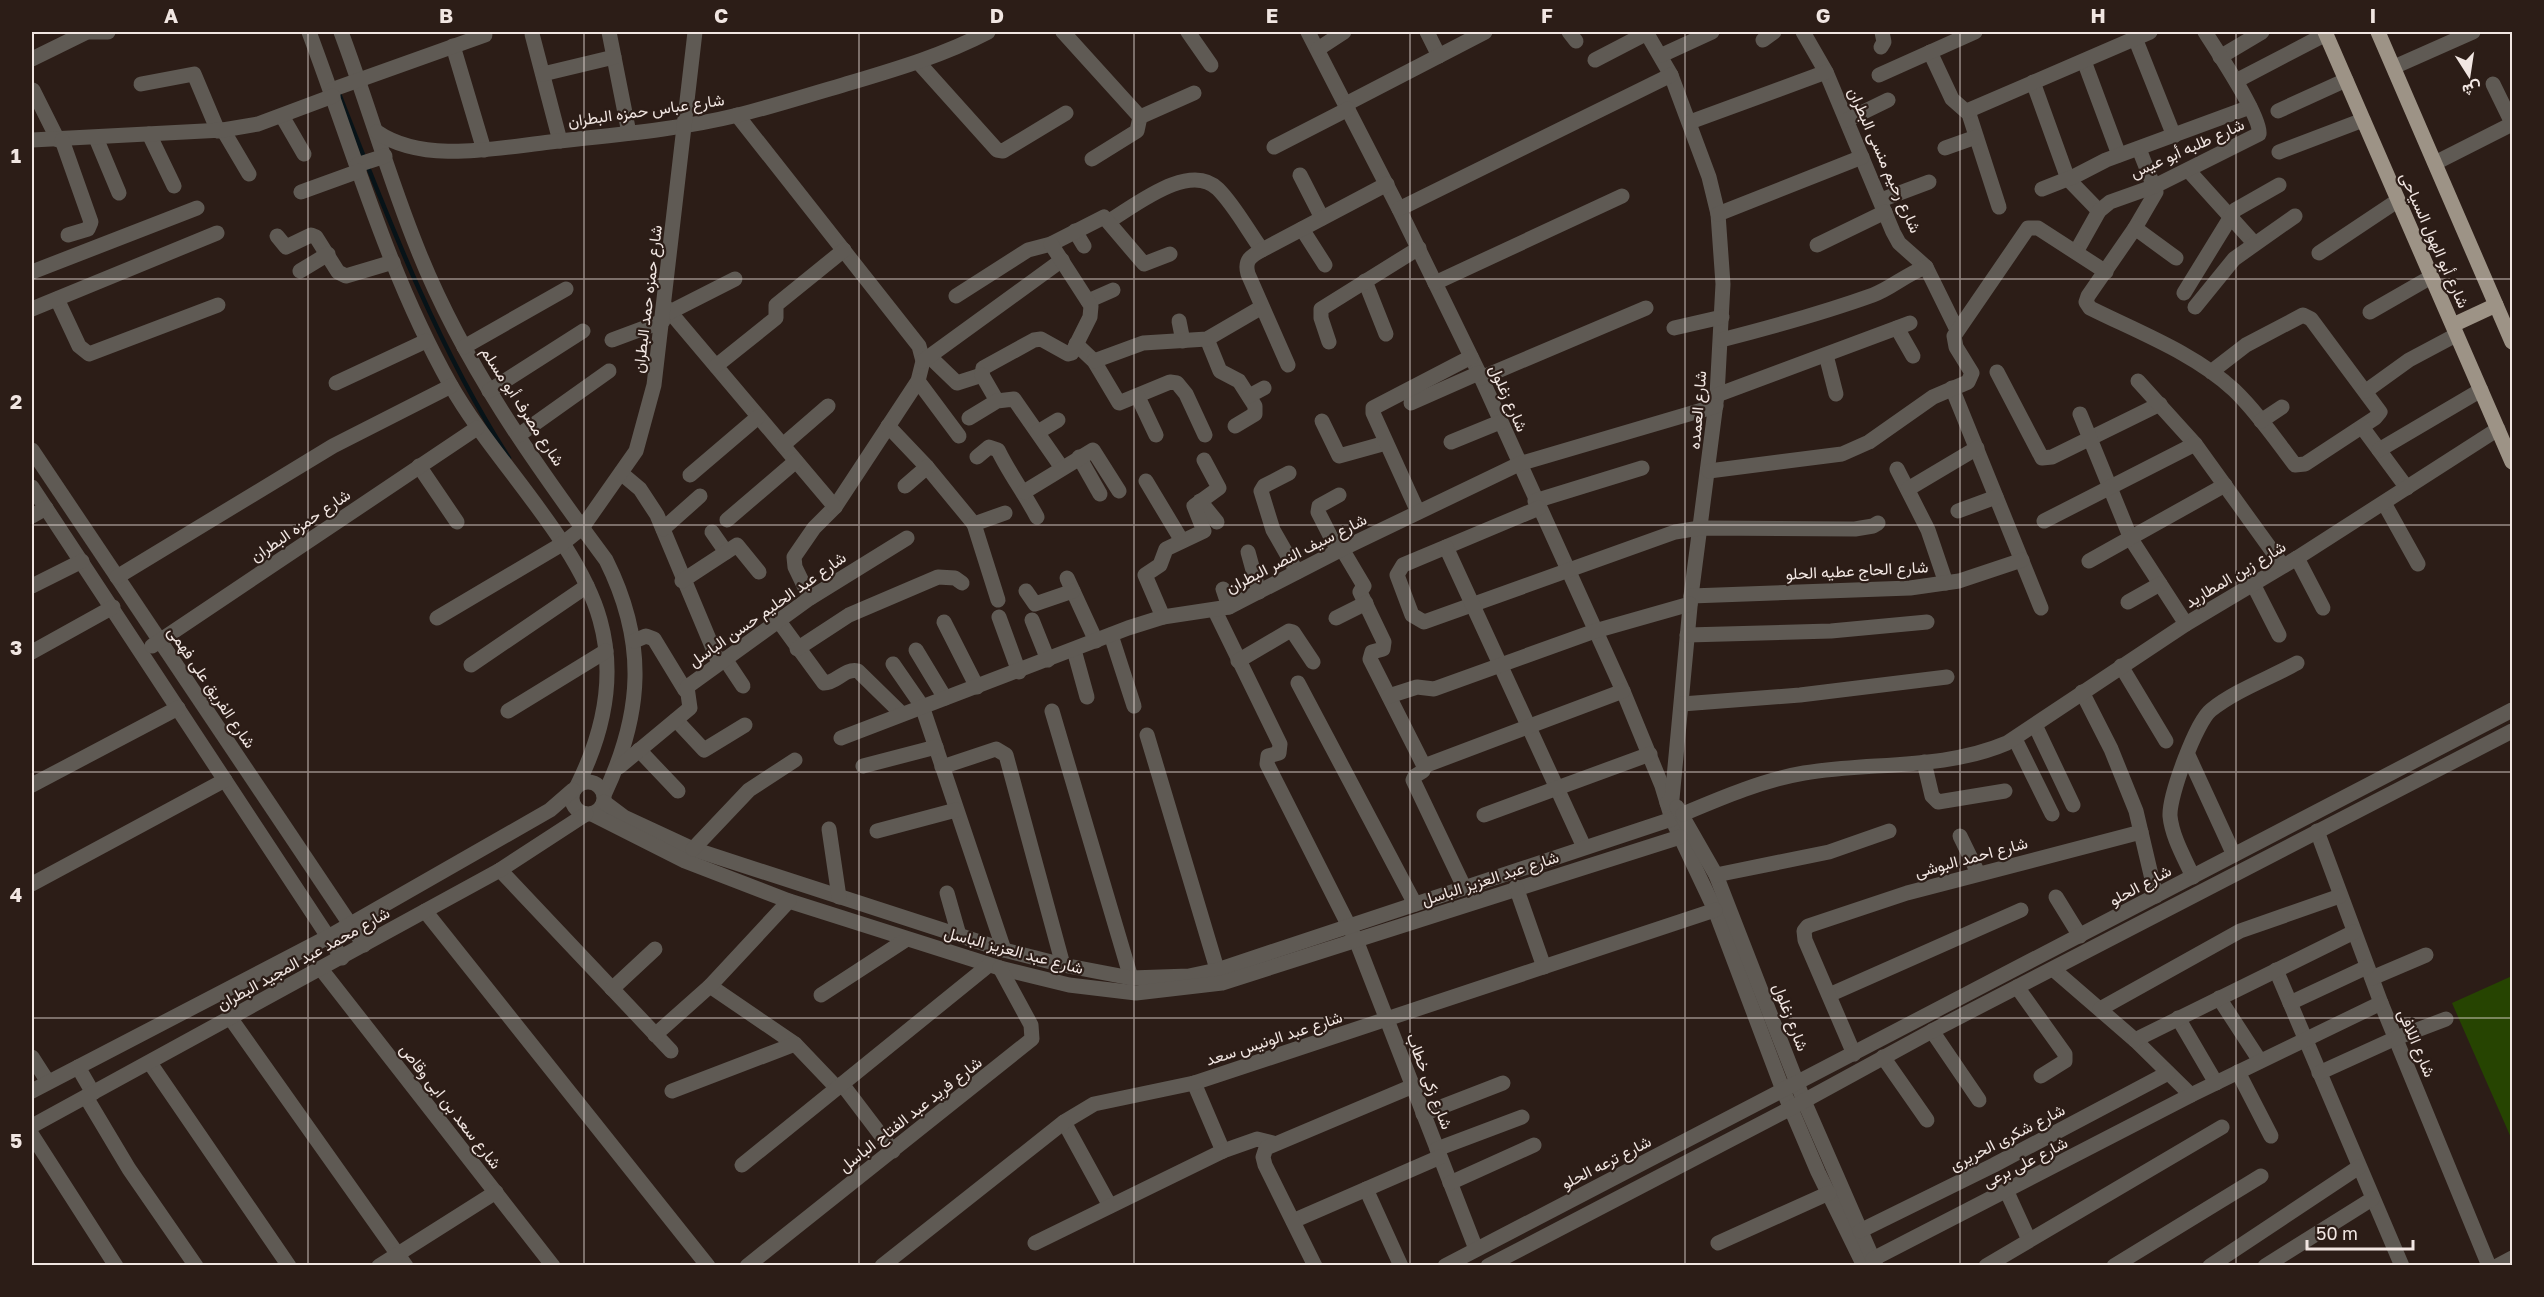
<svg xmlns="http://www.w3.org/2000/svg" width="2544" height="1297" viewBox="0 0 2544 1297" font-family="'Golos Text',Vazirmatn,sans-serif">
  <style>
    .green { fill: #264401 }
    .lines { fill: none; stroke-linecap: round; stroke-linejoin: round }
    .stream { stroke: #071318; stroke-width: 4.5 }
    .minor { stroke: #5f5a54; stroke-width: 15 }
    .major { stroke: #9d9386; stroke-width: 15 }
    .grid { fill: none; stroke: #f1e6e2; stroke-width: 1.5; stroke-opacity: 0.55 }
    .labels { text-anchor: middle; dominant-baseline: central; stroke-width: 4.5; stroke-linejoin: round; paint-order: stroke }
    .street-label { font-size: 16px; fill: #f1e6e2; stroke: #2c1d17 }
    .neatline { fill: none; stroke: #f1e6e2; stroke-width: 2 }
    .grid-label { font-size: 20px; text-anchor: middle; font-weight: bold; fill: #f1e6e2 }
  </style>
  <rect width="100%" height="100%" fill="#2c1d17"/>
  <path class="green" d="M2512,976V1140L2452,1003Z"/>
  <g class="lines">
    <path class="stream" d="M338,91C387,216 436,345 509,458"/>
    <g class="minor">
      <path d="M90,32H108"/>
      <path d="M309,32C353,149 388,274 450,384C492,459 578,540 600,620C616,677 603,734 577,786"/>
      <path d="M341,32C368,104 389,179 418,250C463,363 534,463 606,560C647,642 643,713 604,795"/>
      <path d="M609,32L629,133"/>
      <path d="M1063,32L1140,117L1137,131L1092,159"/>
      <path d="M1188,32L1211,65"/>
      <path d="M1308,32L1399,209L1479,373L1623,691L1662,786L1672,819L1715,910L1783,1090L1818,1172L1864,1266"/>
      <path d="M1427,32L1439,56"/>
      <path d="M1569,32L1576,41"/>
      <path d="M1646,32L1671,75L1709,177L1718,214L1723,284L1717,395L1691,596L1672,799L1667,803"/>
      <path d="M1803,32L1826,72L1893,232L1899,243L1926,267L1957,330"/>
      <path d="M532,34L560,141"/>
      <path d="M2135,38L2174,136"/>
      <path d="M1763,40L1774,32"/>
      <path d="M453,46L484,150"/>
      <path d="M1881,47L1884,42L1882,32"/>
      <path d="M1318,49L1344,32"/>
      <path d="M1930,52L1952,99L1969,114L1999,207"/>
      <path d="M1662,55L1712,32"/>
      <path d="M2220,57L2262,32"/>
      <path d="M32,59L87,32"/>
      <path d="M1595,60L1647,33"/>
      <path d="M2084,61L2119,155"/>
      <path d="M918,62L997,150L1003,151L1066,113"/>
      <path d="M2394,67L2473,32"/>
      <path d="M543,74L614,57"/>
      <path d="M1879,75L1975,32"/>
      <path d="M2236,81L2326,34"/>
      <path d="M2033,82L2068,179L2099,211"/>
      <path d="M141,84L194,74L218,131"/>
      <path d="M2493,84L2512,123"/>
      <path d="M33,90L58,140"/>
      <path d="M331,90L485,35"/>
      <path d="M1346,104L1485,32"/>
      <path d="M1967,111L2150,32"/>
      <path d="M2278,111L2346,80"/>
      <path d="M737,115L919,346L923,361L918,381L835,507L814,528L794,557L795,567L810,598"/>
      <path d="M282,116L304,154"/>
      <path d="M1140,117L1194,93"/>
      <path d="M1847,120L1888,100"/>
      <path d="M1690,122L1826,72"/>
      <path d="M223,130L249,174"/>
      <path d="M377,132C423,164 497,148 550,142C612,135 677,130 738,115C774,106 808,95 843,85C893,70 942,56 988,32"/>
      <path d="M149,134L174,186"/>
      <path d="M96,138L119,193"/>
      <path d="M32,140L223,130L258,124L333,96"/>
      <path d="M62,140L91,222L88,229L68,235"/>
      <path d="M1274,147L1348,109"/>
      <path d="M1945,148L1976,137"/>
      <path d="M2139,149L2156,192L2135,228L2088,296L2086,302L2090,308C2138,332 2194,353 2234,390C2257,412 2276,440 2295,465L2305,464L2375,418L2380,412L2311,319L2303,315L2246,345L2211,372"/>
      <path d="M2279,152L2363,120"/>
      <path d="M2435,163L2512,124"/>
      <path d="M357,165L385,156"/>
      <path d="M2188,170L2254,243"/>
      <path d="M1300,175L1322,218"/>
      <path d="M2042,189L2075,176L2106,160L2250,107"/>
      <path d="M301,192L359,171"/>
      <path d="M1881,200L1929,182"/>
      <path d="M1399,209L1671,75"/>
      <path d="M1718,214L1862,157"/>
      <path d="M1109,221C1136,205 1190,161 1218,189C1235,206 1248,231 1262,250"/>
      <path d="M2135,228L2176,258"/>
      <path d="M1302,229L1325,265"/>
      <path d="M1075,231L1084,246"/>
      <path d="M277,236L286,247L311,235L316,237L338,272L346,276L393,262"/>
      <path d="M1817,245L1885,212"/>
      <path d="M2076,252L2099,211L2110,202L2155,186L2259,134C2262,118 2215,48 2205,32"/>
      <path d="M2319,253L2397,201"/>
      <path d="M300,271L328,254"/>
      <path d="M32,272L197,208"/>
      <path d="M1365,281L1386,334"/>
      <path d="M1435,283L1622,196"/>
      <path d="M2184,293L2235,210L2279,185"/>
      <path d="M956,296L1028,250L1051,244L1104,217L1144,264L1170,254"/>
      <path d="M57,299L79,346L89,354L218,305"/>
      <path d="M1088,301L1113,290"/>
      <path d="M665,306L835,507"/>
      <path d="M2195,307L2234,259L2295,216"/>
      <path d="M32,309L217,233"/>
      <path d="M670,312L735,279"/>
      <path d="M2370,312L2431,277"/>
      <path d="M1179,321L1183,341"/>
      <path d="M1674,328L1722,317"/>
      <path d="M1897,328L1913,356"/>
      <path d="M1207,339L1220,371L1239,381L1255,406V414L1235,426"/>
      <path d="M612,340L663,321"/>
      <path d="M1721,340C1772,327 1823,313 1873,295C1892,288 1906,274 1926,267"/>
      <path d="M1329,342L1321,318V309L1419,248"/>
      <path d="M1076,344L1094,361L1119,403L1170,382L1177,383L1186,394L1205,435"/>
      <path d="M464,347L566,289"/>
      <path d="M1826,355L1836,394"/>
      <path d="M930,357L957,383L982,375"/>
      <path d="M923,361L1062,260"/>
      <path d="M1094,361L1143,343L1207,339L1262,307"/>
      <path d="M1288,365L1248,274C1244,260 1251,256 1262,250L1387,184"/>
      <path d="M716,366L776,318V305L844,250"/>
      <path d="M1997,372L2042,458L2052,457L2160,404"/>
      <path d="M982,375L983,368L1034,340L1041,339L1068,354L1072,353L1090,317L1091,306L1051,244"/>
      <path d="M982,375L997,401"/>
      <path d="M1481,378L1646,308"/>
      <path d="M918,381L959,436"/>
      <path d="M2138,381L2195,444L2283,566"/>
      <path d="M336,383L426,341"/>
      <path d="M1952,388L2041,608"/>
      <path d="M489,391L583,331"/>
      <path d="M2366,391L2409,360L2456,335"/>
      <path d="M1717,395L1910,323"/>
      <path d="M1249,396L1264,388"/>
      <path d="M1138,397L1156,435"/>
      <path d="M1411,403L1479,373"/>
      <path d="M2080,414L2131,539L2186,624"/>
      <path d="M969,418L997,401L1014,399L1062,468"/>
      <path d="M1322,421L1339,456L1386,443"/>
      <path d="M2261,421L2282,407"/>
      <path d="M888,426L927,467L974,524L1005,513"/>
      <path d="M2362,427L2407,488"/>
      <path d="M1038,432L1058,420"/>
      <path d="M519,435L609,371"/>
      <path d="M1451,442L1500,422"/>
      <path d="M783,445L828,406"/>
      <path d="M32,450L364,945"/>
      <path d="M2379,450L2481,390"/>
      <path d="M977,457L989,447L998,450C1009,473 1025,494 1037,517"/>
      <path d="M1079,457L1100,494"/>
      <path d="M419,466L457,522"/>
      <path d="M1897,469L1928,530L1946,583"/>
      <path d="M1709,471L1842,454L1869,442L1933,397L1968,382L1972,373L1956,347L1954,336L2028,228H2038L2106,272"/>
      <path d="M621,473L640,489L657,515L719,663"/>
      <path d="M1289,473L1264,486L1261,491L1273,530L1297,572"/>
      <path d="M690,475L758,417"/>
      <path d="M1146,481L1182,541"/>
      <path d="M905,486L927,467"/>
      <path d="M32,487L342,958"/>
      <path d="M1908,489L1977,448"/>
      <path d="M1024,492L1093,450L1119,491"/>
      <path d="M1200,501L1217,522"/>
      <path d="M1535,501L1642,468"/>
      <path d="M2384,503L2418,564"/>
      <path d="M1539,508L1403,565L1397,575L1412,615L1424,622L1675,532L1700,528L1855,529L1873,526L1878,523"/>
      <path d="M1958,511L1996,497"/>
      <path d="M1418,512L1373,413V408L1471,357"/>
      <path d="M32,516L46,508"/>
      <path d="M727,520L796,461"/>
      <path d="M2044,521L2195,444"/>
      <path d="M974,524L998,600"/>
      <path d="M663,529L700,496"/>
      <path d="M712,532L726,552"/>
      <path d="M1446,547L1584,847"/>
      <path d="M1342,549L1364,586L1360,592L1384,642L1383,649L1372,652L1370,659L1424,766L1423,771L1415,776L1413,780L1464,887"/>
      <path d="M1338,551L1318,512L1319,506L1339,495"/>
      <path d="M1248,552L1259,592"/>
      <path d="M2297,558L2323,608"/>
      <path d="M2089,561L2225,485"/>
      <path d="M117,577L333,446L451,386"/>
      <path d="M1067,578L1096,641"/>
      <path d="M682,581L737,545L759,572"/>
      <path d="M2253,584L2279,635"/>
      <path d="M32,586L82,561"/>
      <path d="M1223,589L1229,607"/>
      <path d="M1026,591L1035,604L1073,591"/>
      <path d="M1691,596L1910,588L1959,581L2022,560"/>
      <path d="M2128,602L2160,584"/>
      <path d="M1215,611L1280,744L1279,753L1268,756L1267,764L1356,940L1476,1249"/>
      <path d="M999,617L1019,672"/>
      <path d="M1163,617L1145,575L1160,565L1166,549L1204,531L1194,506L1219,488L1204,460"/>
      <path d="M437,618L562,544L582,528L636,451L654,385L695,32"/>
      <path d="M1336,618L1366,603"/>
      <path d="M778,620L824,683C837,683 844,668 858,671L902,714"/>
      <path d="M1032,620L1048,660"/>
      <path d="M944,622L977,687"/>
      <path d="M1111,635L1134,706"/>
      <path d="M1687,635L1831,631L1927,622"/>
      <path d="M634,641L646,636L654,639L685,690"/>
      <path d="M152,646L477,428"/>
      <path d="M797,649L849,615L938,577L955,578L962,583"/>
      <path d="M916,650L945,698"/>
      <path d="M1074,650L1087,697"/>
      <path d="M32,652L113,607"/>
      <path d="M725,659L743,686"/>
      <path d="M1238,661L1289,631L1293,632L1313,662"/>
      <path d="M893,664L922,706L1004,950"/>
      <path d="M471,665L587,586"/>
      <path d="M2121,666L2166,741"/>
      <path d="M1298,683L1415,904"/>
      <path d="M2082,692L2111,749L2136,811L2156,896"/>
      <path d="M1389,696L1417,687L1434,689L1595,631L1690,604"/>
      <path d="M1682,704L1800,695L1947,677"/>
      <path d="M508,711L606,651"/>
      <path d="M1052,711L1131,978"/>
      <path d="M676,720L704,750L745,725"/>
      <path d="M2035,725L2073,805"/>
      <path d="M1147,735L1220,979"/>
      <path d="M841,738L1128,628L1163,617L1229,607L1342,549L1519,464L1716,406"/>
      <path d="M2015,739L2052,814"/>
      <path d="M639,750L678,791"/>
      <path d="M2188,755L2234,855"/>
      <path d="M1924,762L1932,796L1938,802L2005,791"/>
      <path d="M863,766L936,747"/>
      <path d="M1424,766L1623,691"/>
      <path d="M619,767L690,708L687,687L810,598L907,538"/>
      <path d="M942,767L996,749L1006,755L1063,965"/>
      <circle cx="588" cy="798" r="16"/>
      <path d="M32,785L178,708"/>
      <path d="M604,802L624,817L693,849L1004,950L1063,965L1131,978L1189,976L1217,970L1672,819"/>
      <path d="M1677,807L1716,875L1804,1101L1876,1266"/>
      <path d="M592,814L685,861L789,901L1000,968L1069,985L1136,993L1222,983L1680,837"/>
      <path d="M1683,814C1721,798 1763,780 1804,773C1871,762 1944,770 2007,743L2186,624L2297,558L2498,429"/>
      <path d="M1484,815L1650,754"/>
      <path d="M829,829L839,897"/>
      <path d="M877,831L956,810"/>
      <path d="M2317,831L2381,1003L2489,1266"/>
      <path d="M1960,836L1978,873"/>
      <path d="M693,849L749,790L795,760"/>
      <path d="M500,870L671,1051"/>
      <path d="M1716,875L1829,852L1889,831"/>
      <path d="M2193,877C2185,859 2172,837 2170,816C2169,796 2196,722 2211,710C2236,690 2270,678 2297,663"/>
      <path d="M32,884L225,780"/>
      <path d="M1516,887L1544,967"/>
      <path d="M947,893L959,935"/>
      <path d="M2056,897L2080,936"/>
      <path d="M425,911L708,1266"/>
      <path d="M321,969L553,1266"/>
      <path d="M2053,969L2135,1040L2191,1095"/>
      <path d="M2276,970L2402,1266"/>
      <path d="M2372,978L2426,955"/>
      <path d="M710,986L795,1044L837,1088"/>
      <path d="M2017,987L2065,1054V1061L2041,1076"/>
      <path d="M612,989L655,949"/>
      <path d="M821,995L907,939"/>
      <path d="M1829,995L2021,910"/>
      <path d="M2219,998L2260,1061"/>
      <path d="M2290,1003L2367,967"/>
      <path d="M2100,1009L2240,931L2340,896"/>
      <path d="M2178,1018L2216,1083"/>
      <path d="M231,1019L406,1266"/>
      <path d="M1932,1031L1979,1100"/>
      <path d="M655,1035L710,986L789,901"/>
      <path d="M2135,1040L2354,932"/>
      <path d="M1854,1054L1805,940L1804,931L1808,926L1907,893L2141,832"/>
      <path d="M32,1057L48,1082"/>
      <path d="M1883,1057L1927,1120"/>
      <path d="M150,1063L289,1266"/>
      <path d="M78,1067L93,1093"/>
      <path d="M2238,1072L2271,1136"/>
      <path d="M2319,1073L2396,1038L2446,1019"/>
      <path d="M1194,1083L1223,1151"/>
      <path d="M842,1084L893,1151"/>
      <path d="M32,1091L328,937L550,810L573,790"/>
      <path d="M672,1091L795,1044"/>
      <path d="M86,1097L129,1169L196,1266"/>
      <path d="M1423,1114L1503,1083"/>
      <path d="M1064,1122L1110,1206"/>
      <path d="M32,1126L500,870L586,814"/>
      <path d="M32,1135L116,1266"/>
      <path d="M1437,1149L1522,1117"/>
      <path d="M742,1165L989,965"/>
      <path d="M1450,1183L1534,1145"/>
      <path d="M1366,1189L1401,1266"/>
      <path d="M2007,1192L2029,1240"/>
      <path d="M1293,1221L1440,1157"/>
      <path d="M1860,1231L1994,1165L2168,1073"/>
      <path d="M1035,1243L1223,1151L1257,1139L1273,1143"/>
      <path d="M1718,1243L1829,1193"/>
      <path d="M1873,1259L2191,1095L2381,1003"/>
      <path d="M379,1266L496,1192"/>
      <path d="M747,1266L1032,1039L1031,1025L1000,968"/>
      <path d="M882,1266L1064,1122L1094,1104L1194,1083L1715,910"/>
      <path d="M1315,1266L1265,1165L1263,1157L1266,1148L1413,1086"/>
      <path d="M1445,1266L2512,710"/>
      <path d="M1488,1266L1791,1108L1932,1031L2512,731"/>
      <path d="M1986,1266L2222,1127"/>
      <path d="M2114,1266L2261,1176"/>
      <path d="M2210,1266L2359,1167"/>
      <path d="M2265,1266L2372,1199"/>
      <path d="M2497,1266L2512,1258"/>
    </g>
    <g class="major">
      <path d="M2325,32L2512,462"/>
      <path d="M2378,32L2512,342"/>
      <path d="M2453,325L2496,305"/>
    </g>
  </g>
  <path class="grid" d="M308,32V1266M584,32V1266M859,32V1266M1134,32V1266M1410,32V1266M1685,32V1266M1960,32V1266M2236,32V1266M32,279H2512M32,525H2512M32,772H2512M32,1018H2512"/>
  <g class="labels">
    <g class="street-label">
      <text transform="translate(646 110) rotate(-8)">شارع عباس حمزه البطران</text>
      <text transform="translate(2187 148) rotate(-24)">شارع طلبه أبو عيس</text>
      <text transform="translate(1885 160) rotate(66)">شارع رحيم منسى البطران</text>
      <text transform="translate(2435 240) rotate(66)">شارع أبو الهول السياحى</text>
      <text transform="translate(647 299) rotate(-83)">شارع حمزه حمد البطران</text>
      <text transform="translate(1509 398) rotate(66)">شارع زغلول</text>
      <text transform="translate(523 406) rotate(57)">شارع مصرف أبو مسلم</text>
      <text transform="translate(1697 410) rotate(-85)">شارع العمده</text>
      <text transform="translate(300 525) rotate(-34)">شارع حمزه البطران</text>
      <text transform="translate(1296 553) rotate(-27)">شارع سيف النصر البطران</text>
      <text transform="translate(1857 570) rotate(-3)">شارع الحاج عطيه الحلو</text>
      <text transform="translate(2235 574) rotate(-31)">شارع زين المطاريد</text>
      <text transform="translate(767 609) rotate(-35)">شارع عبد الحليم حسن الباسل</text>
      <text transform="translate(212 687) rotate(56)">شارع الفريق على فهمى</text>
      <text transform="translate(1971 857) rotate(-15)">شارع احمد البوشى</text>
      <text transform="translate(1490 878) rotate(-18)">شارع عبد العزيز الباسل</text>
      <text transform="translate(2140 885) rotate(-28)">شارع الحلو</text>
      <text transform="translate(1014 950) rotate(15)">شارع عبد العزيز الباسل</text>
      <text transform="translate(303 958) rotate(-29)">شارع محمد عبد المجيد البطران</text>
      <text transform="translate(1791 1017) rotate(69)">شارع زغلول</text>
      <text transform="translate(1274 1038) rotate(-18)">شارع عبد الونيس سعد</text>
      <text transform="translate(2417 1043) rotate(67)">شارع اللافى</text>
      <text transform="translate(1430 1081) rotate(69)">شارع زكى خطاب</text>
      <text transform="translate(451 1106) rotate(52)">شارع سعد بن ابى وقاص</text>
      <text transform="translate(910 1114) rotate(-38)">شارع فريد عبد الفتاح الباسل</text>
      <text transform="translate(2007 1137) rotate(-27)">شارع شكرى الحريرى</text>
      <text transform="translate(1606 1162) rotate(-27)">شارع ترعه الحلو</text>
      <text transform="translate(2025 1162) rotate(-27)">شارع على برعى</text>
    </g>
  </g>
  <rect width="2544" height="1297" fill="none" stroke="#2c1d17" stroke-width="66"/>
  <g transform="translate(2469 75) rotate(168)" stroke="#2c1d17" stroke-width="4.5" paint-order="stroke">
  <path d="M0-4.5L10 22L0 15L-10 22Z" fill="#f1e6e2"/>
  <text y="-9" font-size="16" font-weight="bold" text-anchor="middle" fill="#f1e6e2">ش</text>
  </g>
  <path d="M2307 1240v9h106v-9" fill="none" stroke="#f1e6e2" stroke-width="3"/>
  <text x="2316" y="1240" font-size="18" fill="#f1e6e2" stroke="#2c1d17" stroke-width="4.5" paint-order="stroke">50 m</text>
  <rect x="33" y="33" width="2478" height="1231" class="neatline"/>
  <g class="grid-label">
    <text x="171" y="23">A</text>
    <text x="446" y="23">B</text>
    <text x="721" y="23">C</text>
    <text x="997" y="23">D</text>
    <text x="1272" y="23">E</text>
    <text x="1547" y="23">F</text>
    <text x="1823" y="23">G</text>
    <text x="2098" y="23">H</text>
    <text x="2373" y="23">I</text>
    <text x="16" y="163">1</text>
    <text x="16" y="409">2</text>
    <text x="16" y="655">3</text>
    <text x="16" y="902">4</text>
    <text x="16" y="1148">5</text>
  </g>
</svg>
